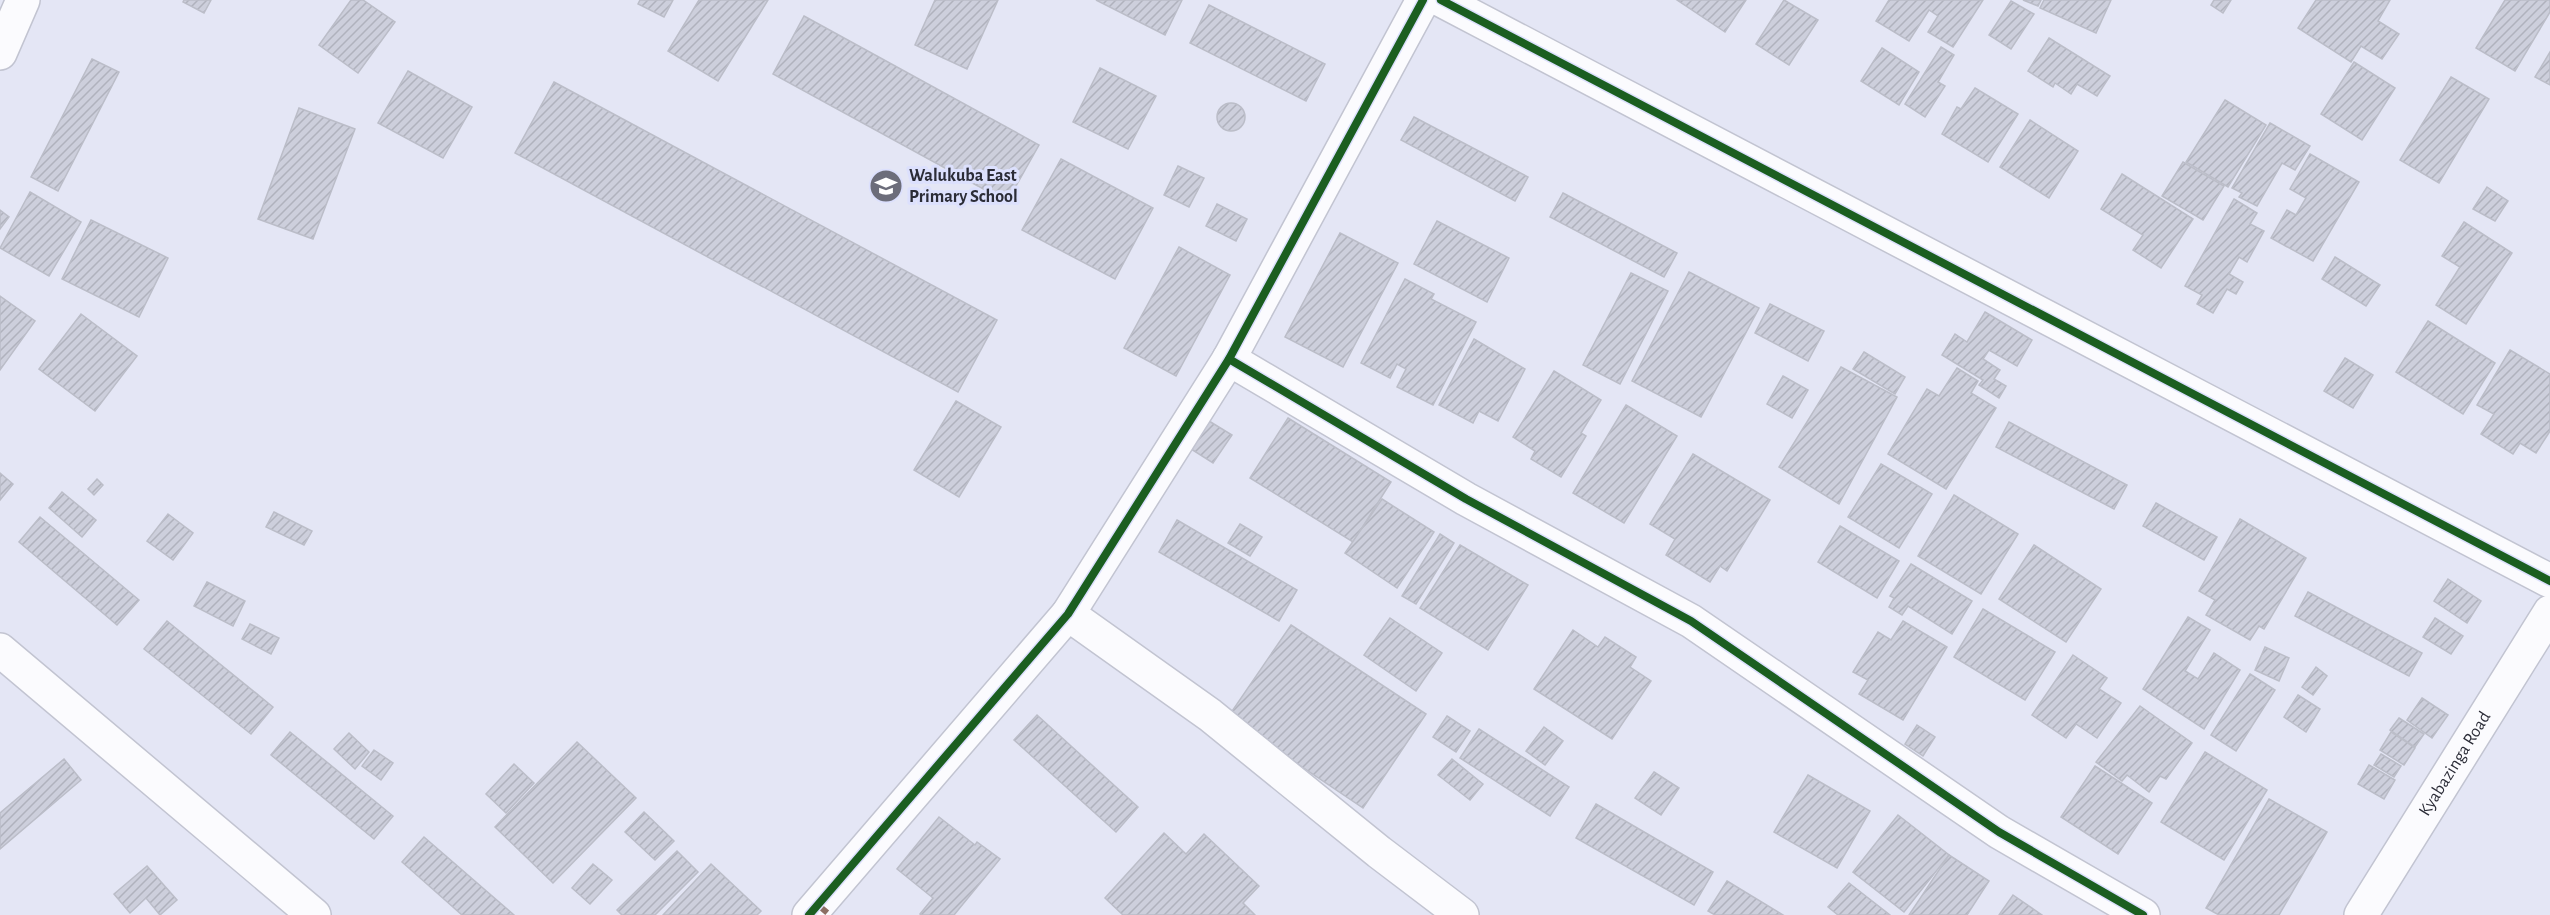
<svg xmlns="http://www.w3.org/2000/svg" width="2550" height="915" viewBox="0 0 2550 915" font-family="'Alegreya Sans',sans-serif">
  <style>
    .building { fill: url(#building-hatch); stroke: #bbbdc8; stroke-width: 1.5 }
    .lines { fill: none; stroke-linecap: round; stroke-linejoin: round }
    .minor-casing { stroke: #c2c4d1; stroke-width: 36 }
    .minor { stroke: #fbfbfe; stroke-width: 33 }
    .quiet { stroke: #8d6e63; stroke-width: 6; stroke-dasharray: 12 6; stroke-linecap: butt }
    .cycleway-casing { stroke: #dce0fd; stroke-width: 11 }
    .cycleway { stroke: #1b5e20; stroke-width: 8 }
    .labels { text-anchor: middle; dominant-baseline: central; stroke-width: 6; stroke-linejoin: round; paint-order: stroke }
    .poi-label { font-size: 18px; font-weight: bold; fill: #2b2c37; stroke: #dce0fd; text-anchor: start }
    .street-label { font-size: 18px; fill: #2b2c37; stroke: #dce0fd }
  </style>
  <defs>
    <pattern id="building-hatch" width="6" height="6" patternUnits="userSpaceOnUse" patternTransform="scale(1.5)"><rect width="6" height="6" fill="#cdcfdc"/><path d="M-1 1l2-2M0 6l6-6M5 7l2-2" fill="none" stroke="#b0b2bd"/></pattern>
  </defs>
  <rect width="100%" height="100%" fill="#e4e6f5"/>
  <g class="building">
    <path d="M184,0H211L204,13L183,2Z"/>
    <path d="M351,0H363L395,22L358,73L319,45Z"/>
    <path d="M640,0H673L664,17L638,4Z"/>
    <path d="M699,0H768L718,81L668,51Z"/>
    <path d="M935,0H998L967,69L915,45Z"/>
    <path d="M1096,0H1182L1165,35Z"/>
    <path d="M1677,0H1746L1725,32Z"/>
    <path d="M1784,0L1818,20L1789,65L1756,44Z"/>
    <path d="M1889,0H1983L1953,47L1928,32L1938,16L1929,10L1909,41L1876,21Z"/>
    <path d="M2023,0H2041L2038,6Z"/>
    <path d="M2044,0H2111L2096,33L2040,8Z"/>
    <path d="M2214,0H2231L2223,13L2211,5Z"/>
    <path d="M2316,0H2390L2378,21L2399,34L2382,59L2361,46L2351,62L2298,28Z"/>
    <path d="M2505,0H2550V12L2515,71L2476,48Z"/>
    <path d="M2011,1L2034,14L2011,49L1989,35Z"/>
    <path d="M1209,5L1325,64L1306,101L1190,43Z"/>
    <path d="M804,16L1039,145L1007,202L773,74Z"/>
    <path d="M2049,38L2110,76L2097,96L2077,84L2071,94L2055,83L2053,87L2028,71Z"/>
    <path d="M1941,47L1954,55L1938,82L1945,86L1925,117L1905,104Z"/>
    <path d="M1882,48L1919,72L1899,105L1861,81Z"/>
    <path d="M2550,52V85L2535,77Z"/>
    <path d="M92,59L119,72L58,191L31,177Z"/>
    <path d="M2354,62L2395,88L2362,140L2321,114Z"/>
    <path d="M1100,68L1156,96L1128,149L1073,122Z"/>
    <path d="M408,71L472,107L443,158L378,123Z"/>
    <path d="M2451,77L2489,99L2439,183L2400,160Z"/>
    <path d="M554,82L997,320L958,392L515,153Z"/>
    <path d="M1975,88L2018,114L1988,162L1942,134L1957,107L1961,109Z"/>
    <path d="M2225,100L2266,125L2228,187L2186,162Z"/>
    <circle cx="1231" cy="117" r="14"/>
    <path d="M299,108L355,129L313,239L258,219Z"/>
    <path d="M1414,117L1528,177L1515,201L1401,140Z"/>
    <path d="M2030,120L2078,151L2049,198L2000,167Z"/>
    <path d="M2270,123L2310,146L2295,170L2282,163L2257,206L2239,197L2242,193L2232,188Z"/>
    <path d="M2310,154L2359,182L2313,261L2271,238L2287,210L2296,215L2306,198L2290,189Z"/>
    <path d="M1061,159L1153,208L1115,279L1022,230Z"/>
    <path d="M2183,162L2224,186L2203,220L2162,196Z"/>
    <path d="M1178,166L1204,178L1189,207L1164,195Z"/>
    <path d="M2122,174L2193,219L2161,268L2133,250L2143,235L2101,209Z"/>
    <path d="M2487,187L2508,201L2495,221L2473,209Z"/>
    <path d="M30,192L81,222L49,276L0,248Z"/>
    <path d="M1563,193L1677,253L1664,277L1550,217Z"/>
    <path d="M2234,199L2257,213L2250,224L2264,231L2247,262L2239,257L2229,274L2243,282L2236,294L2227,289L2213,313L2197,304L2202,295L2185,286Z"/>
    <path d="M1217,204L1247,219L1236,241L1206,226Z"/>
    <path d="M0,210L9,217L0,229Z"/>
    <path d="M91,220L168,258L139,317L62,279Z"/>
    <path d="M1437,221L1509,258L1487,302L1414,264Z"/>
    <path d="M2464,222L2512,253L2466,324L2436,305L2460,267L2442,256Z"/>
    <path d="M1340,233L1398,263L1343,367L1285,337Z"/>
    <path d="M1179,247L1230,275L1176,376L1124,348Z"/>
    <path d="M2335,257L2380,285L2366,306L2322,279Z"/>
    <path d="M1689,272L1759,308L1701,417L1632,381Z"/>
    <path d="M1631,273L1668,291L1620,384L1583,365Z"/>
    <path d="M1405,279L1434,294L1431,299L1476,322L1433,405L1397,387L1406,369L1397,364L1390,378L1361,363Z"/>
    <path d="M0,296L35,321L0,370Z"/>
    <path d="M1770,304L1824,331L1808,361L1755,333Z"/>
    <path d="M1985,312L2032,340L2017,366L1989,350L1983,359L2000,370L1994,379L2006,386L1999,398L1979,385L1983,380L1942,355L1955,334L1967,342Z"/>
    <path d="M81,314L137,356L95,411L39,369Z"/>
    <path d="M2428,321L2495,363L2463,414L2396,372Z"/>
    <path d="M1474,339L1525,369L1498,421L1479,411L1473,423L1439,405Z"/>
    <path d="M2510,350L2550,374V431L2536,453L2520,443L2513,454L2481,434L2494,414L2477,405Z"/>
    <path d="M1864,352L1905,377L1895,394L1853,369Z"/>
    <path d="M2345,358L2373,375L2353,408L2324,391Z"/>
    <path d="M1841,367L1897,397L1839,504L1779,467Z"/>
    <path d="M1957,368L1978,381L1971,393L1996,408L1946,489L1888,454L1927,389L1939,396Z"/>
    <path d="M1554,371L1601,400L1581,433L1586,436L1561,477L1531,459L1535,451L1513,437Z"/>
    <path d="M1783,376L1808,390L1792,418L1767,404Z"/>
    <path d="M956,401L1001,427L959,497L914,470Z"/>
    <path d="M1626,405L1677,436L1624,523L1573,493Z"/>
    <path d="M1288,418L1391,482L1353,542L1250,478Z"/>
    <path d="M1209,421L1232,435L1213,463L1191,449Z"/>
    <path d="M2009,422L2127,485L2114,509L1996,447Z"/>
    <path d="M1693,454L1770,500L1727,571L1720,566L1710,582L1666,555L1675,539L1650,524Z"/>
    <path d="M1881,464L1932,494L1899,548L1848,517Z"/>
    <path d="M0,473L13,484L0,500Z"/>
    <path d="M97,479L103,485L94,495L88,489Z"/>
    <path d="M62,492L96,520L82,537L49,508Z"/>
    <path d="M1954,495L2018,534L1981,594L1918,556Z"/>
    <path d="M1382,499L1434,532L1397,588L1345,553Z"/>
    <path d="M2156,503L2217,537L2204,560L2143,526Z"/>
    <path d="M274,512L312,531L304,545L266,527Z"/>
    <path d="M168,514L193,533L173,560L147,541Z"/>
    <path d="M40,517L139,600L117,625L19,542Z"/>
    <path d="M2240,519L2306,558L2264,629L2259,626L2250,640L2206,615L2215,600L2199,591Z"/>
    <path d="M1177,520L1297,590L1279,621L1159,552Z"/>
    <path d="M1240,524L1262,537L1250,556L1228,543Z"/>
    <path d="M1840,526L1899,561L1877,598L1818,562Z"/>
    <path d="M1440,534L1454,543L1416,604L1402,596Z"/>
    <path d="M1460,545L1528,585L1488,650L1420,608Z"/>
    <path d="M2034,545L2101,589L2066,642L1999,599Z"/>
    <path d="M1911,564L1972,601L1952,634L1908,606L1902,615L1889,607L1894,598L1890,596Z"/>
    <path d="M2448,579L2481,601L2467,623L2434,601Z"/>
    <path d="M207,582L245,601L233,626L194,606Z"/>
    <path d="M2308,592L2422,653L2409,676L2295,616Z"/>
    <path d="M1983,609L2055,652L2025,700L1954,657Z"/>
    <path d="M2188,617L2210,630L2185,671L2198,679L2214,653L2240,670L2204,729L2143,689Z"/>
    <path d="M1390,618L1442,653L1416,691L1364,655Z"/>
    <path d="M2435,618L2463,636L2451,654L2423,637Z"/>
    <path d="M167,621L273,707L251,734L144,649Z"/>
    <path d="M1903,621L1947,647L1903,720L1859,694L1868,680L1853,672L1878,632L1891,640Z"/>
    <path d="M250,624L279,638L271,654L242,639Z"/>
    <path d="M1291,625L1426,714L1363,808L1228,717Z"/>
    <path d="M1573,630L1598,647L1605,637L1636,657L1630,667L1651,681L1612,739L1534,689Z"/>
    <path d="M2265,647L2289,658L2279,681L2255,670Z"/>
    <path d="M2073,655L2107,678L2099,689L2121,703L2097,738L2076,724L2066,738L2032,715Z"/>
    <path d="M2316,667L2327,676L2313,695L2302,687Z"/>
    <path d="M2250,674L2275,690L2236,751L2211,735Z"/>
    <path d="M2298,695L2320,709L2306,732L2284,717Z"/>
    <path d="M2422,698L2448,715L2432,738L2407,720Z"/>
    <path d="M2140,706L2192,743L2166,779L2160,776L2149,792L2127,775L2122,781L2096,762Z"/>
    <path d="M1037,715L1138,807L1116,832L1014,740Z"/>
    <path d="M1447,716L1470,731L1456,752L1433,737Z"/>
    <path d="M2399,718L2424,734L2415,747L2390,730Z"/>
    <path d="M1917,725L1935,737L1923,756L1905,744Z"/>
    <path d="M1544,727L1563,741L1545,765L1526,751Z"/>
    <path d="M1479,729L1569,787L1550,816L1460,758Z"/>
    <path d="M290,732L393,816L374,839L271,755Z"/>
    <path d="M2391,732L2415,748L2404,765L2380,750Z"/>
    <path d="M349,733L369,752L355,769L334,749Z"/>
    <path d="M577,742L636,798L553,883L495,827Z"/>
    <path d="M374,750L393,763L381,780L362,766Z"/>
    <path d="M2205,752L2267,790L2224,860L2161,822Z"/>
    <path d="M2381,754L2401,766L2394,777L2374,765Z"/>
    <path d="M64,759L81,780L0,849V813Z"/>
    <path d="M1452,759L1483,784L1470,800L1438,775Z"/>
    <path d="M514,764L534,783L506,813L486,794Z"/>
    <path d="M2369,765L2395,780L2384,799L2358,784Z"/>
    <path d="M2095,766L2152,803L2118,854L2061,817Z"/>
    <path d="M1654,772L1679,788L1661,815L1635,798Z"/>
    <path d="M1808,775L1870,811L1837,868L1774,832Z"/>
    <path d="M2269,799L2327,832L2279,915H2219L2206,908Z"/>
    <path d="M1596,804L1713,872L1694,905L1576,838Z"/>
    <path d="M644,812L674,841L655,860L625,832Z"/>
    <path d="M1898,815L1949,855L1904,912L1853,872Z"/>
    <path d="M939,817L975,845L977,842L1000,859L954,915H922L920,914L933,898L897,869Z"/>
    <path d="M1164,833L1186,854L1204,834L1259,886L1243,903L1255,915H1123L1105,898Z"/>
    <path d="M424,837L514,915H462L402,862Z"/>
    <path d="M677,851L698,872L655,915H622L617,910Z"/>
    <path d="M1949,855L1989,881L1967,915H1909Z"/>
    <path d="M593,864L612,880L590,904L572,888Z"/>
    <path d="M711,864L761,911L757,915H663Z"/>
    <path d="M147,866L177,900L160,915L146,898L130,913L114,894Z"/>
    <path d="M1727,881L1783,915H1715L1708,911Z"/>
    <path d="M1849,883L1890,915H1838L1828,907Z"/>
    <path d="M2013,895L2042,915H1999Z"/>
  </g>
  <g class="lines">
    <g class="minor-casing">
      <g id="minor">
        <path d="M1441,0L2550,581"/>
        <path d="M0,53L23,0"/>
        <path d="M1229,359L1466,499L1691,621L1999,832L2143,915"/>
        <path d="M1068,614L1210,715L1379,852L1462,915"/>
        <path d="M0,650L314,915"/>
        <path d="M809,915L1068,614L1229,359L1423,0"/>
        <path id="s1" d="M2361,915L2550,612"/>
      </g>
    </g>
    <use href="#minor" class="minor"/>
    <path class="quiet" d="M818,905L830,915"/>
    <g class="cycleway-casing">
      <g id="cycleway">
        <path d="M1441,0L2550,581"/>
        <path d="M1229,359L1466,499L1691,621L1999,832L2143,915"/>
        <path d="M809,915L1068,614L1229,359L1423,0"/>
      </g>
    </g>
    <use href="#cycleway" class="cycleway"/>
  </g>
  <defs>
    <g id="school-disc" transform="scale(1.725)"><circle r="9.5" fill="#6c6d7a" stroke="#dce0fd"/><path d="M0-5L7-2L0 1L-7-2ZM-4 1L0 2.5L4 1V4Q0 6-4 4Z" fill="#fff"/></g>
  </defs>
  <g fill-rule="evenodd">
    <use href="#school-disc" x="886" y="186"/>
  </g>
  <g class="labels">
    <g class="poi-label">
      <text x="909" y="176">Walukuba East<tspan x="909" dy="21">Primary School</tspan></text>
    </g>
    <g class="street-label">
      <text stroke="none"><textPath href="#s1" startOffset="178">Kyabazinga Road</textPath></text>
    </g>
  </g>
</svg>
